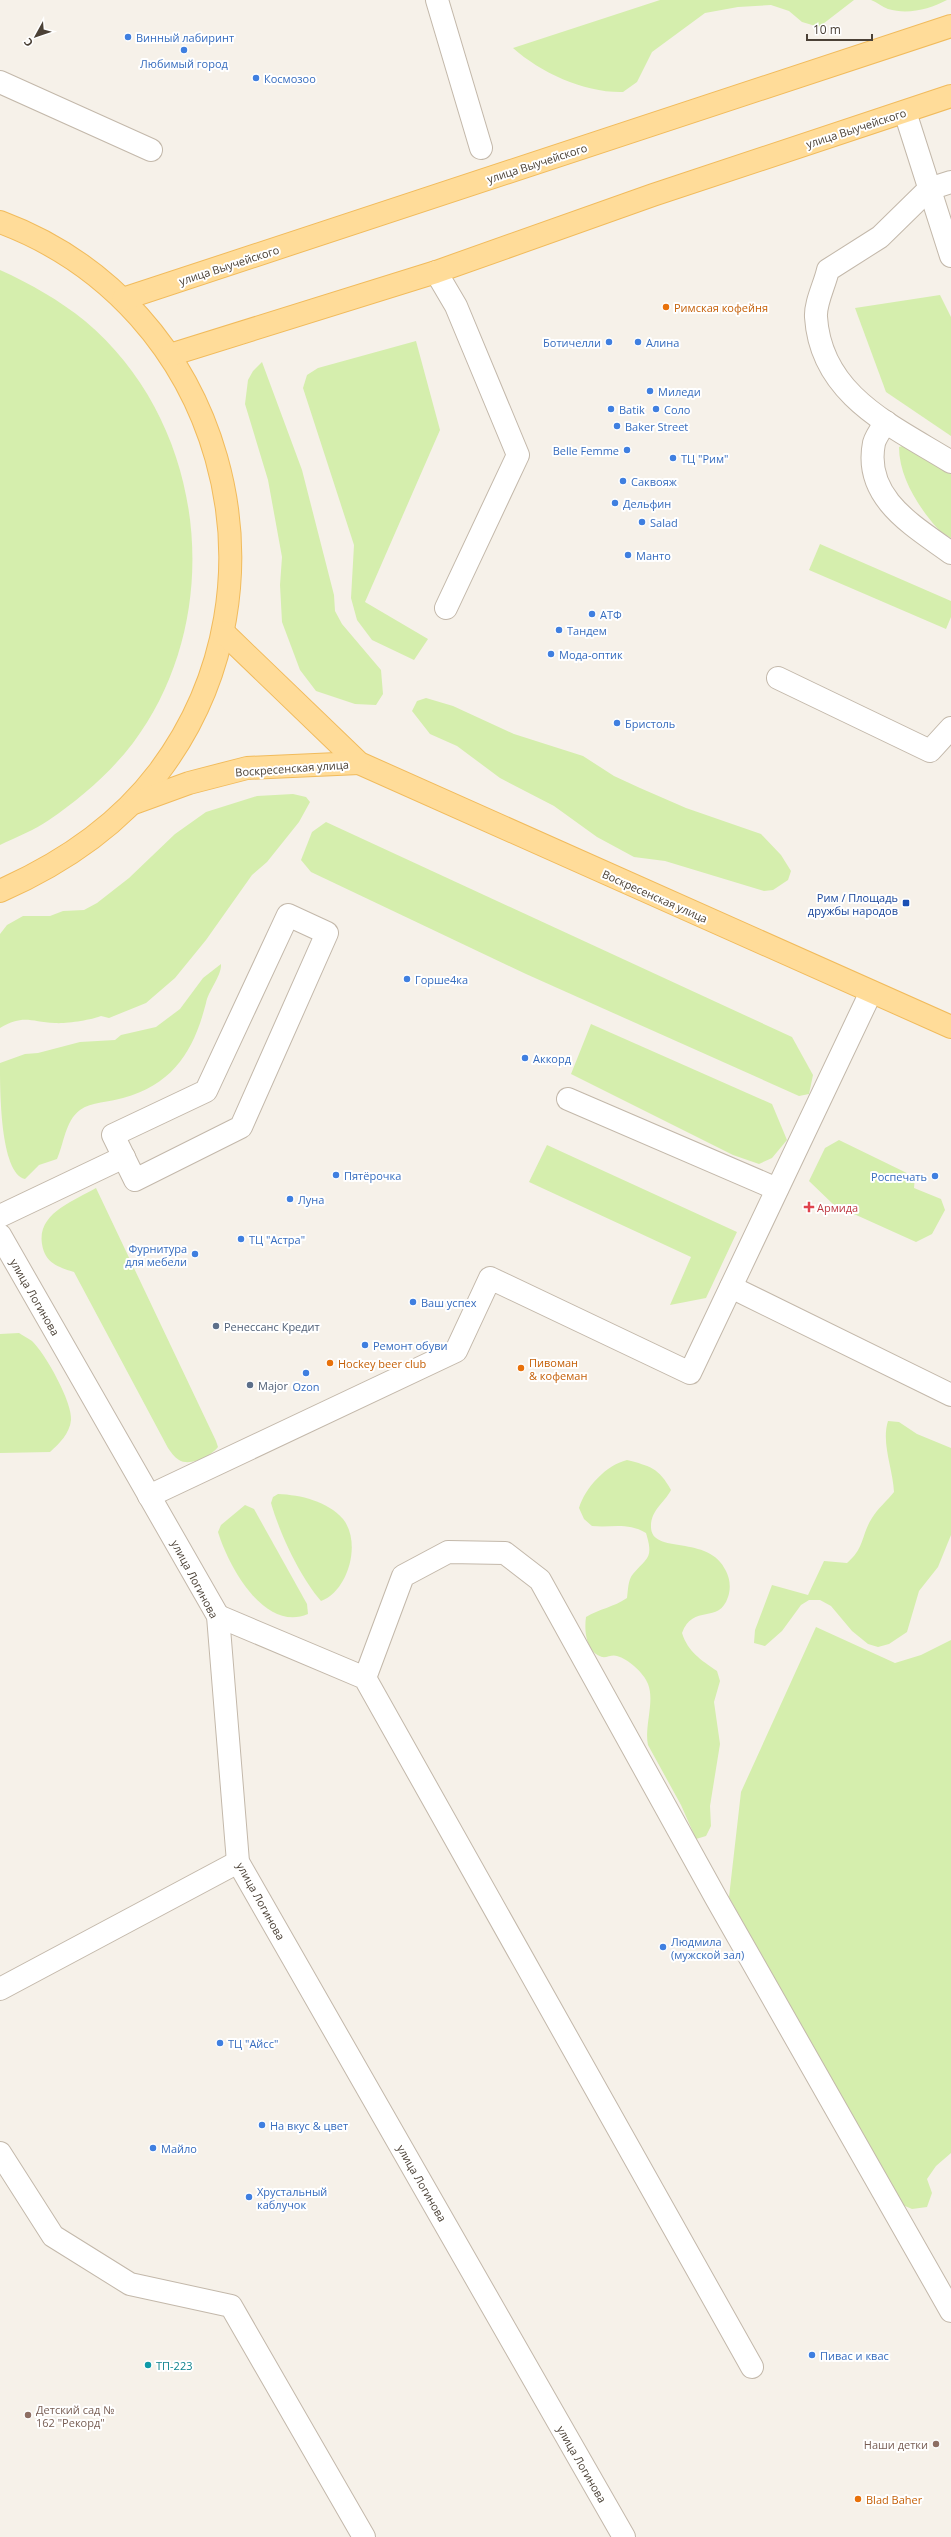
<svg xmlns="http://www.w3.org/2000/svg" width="951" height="2537" viewBox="0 0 951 2537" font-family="'Open Sans',sans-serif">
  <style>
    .green { fill: #d5eead }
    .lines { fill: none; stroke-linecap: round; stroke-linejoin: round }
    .service-casing { stroke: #c3b8aa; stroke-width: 24 }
    .minor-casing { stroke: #c3b8aa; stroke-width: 24 }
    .primary-casing { stroke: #f1bb5c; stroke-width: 24 }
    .service { stroke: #fff; stroke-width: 22 }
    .minor { stroke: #fff; stroke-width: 22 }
    .primary { stroke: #ffdc99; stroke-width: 22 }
    .shop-dot { fill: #3f7fe0; stroke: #fff; stroke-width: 1.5 }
    .food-dot { fill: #e8710a; stroke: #fff; stroke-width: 1.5 }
    .transit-dot { fill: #1a4fb4; stroke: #fff; stroke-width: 1.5 }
    .health-dot { fill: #e0444e; stroke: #fff; stroke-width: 1.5 }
    .service-dot { fill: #5c6f8a; stroke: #fff; stroke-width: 1.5 }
    .culture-dot { fill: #0f9aa8; stroke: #fff; stroke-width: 1.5 }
    .education-dot { fill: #8d6e63; stroke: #fff; stroke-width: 1.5 }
    .labels { text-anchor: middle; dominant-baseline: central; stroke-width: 4; stroke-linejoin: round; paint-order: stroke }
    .shop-label { font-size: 11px; fill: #366cbe; stroke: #fff; text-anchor: start }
    .street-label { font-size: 11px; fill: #4b4136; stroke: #fff }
    .food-label { font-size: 11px; fill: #c56008; stroke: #fff; text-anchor: start }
    .transit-label { font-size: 11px; fill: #164399; stroke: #fff; text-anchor: end }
    .health-label { font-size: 11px; fill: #be3a42; stroke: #fff; text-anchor: start }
    .service-label { font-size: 11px; fill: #4e5e75; stroke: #fff; text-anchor: start }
    .culture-label { font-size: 11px; fill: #0d838f; stroke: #fff; text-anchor: start }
    .education-label { font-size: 11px; fill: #785e54; stroke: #fff; text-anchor: start }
  </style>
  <rect width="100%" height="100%" fill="#f6f1e9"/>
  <g class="green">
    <path d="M660,0H854L819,27L802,22L789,11L771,5L738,7L705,13L652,52L637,82L623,92C585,93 541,73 513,48Z"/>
    <path d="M871,0H947C930,9 908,15 888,9C882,7 877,2 871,0Z"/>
    <path d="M0,270C31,284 59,300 85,321C207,423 228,616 133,743C110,773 80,799 49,820C35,830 16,837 0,845Z"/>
    <path d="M940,295L951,317V436L886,392L855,308Z"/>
    <path d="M416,341L440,430L365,602L428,639L414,660L372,640L357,620L351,598L354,545L303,388L307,375L318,368Z"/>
    <path d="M262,362L302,470L334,595L335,611L342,624L381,670L383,694L376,705L355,704L316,691L300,670L282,622L280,585L282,557L268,480L245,404L248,380L253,371Z"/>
    <path d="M906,445L951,468V538C947,535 942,533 938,529C919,508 899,477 899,447Z"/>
    <path d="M820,544L951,601V617L946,629L809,570Z"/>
    <path d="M426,698L453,706L514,734L583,756L614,776L640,788L686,808L761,834L781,855L791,871L788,880L773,890L764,891L665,861L634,857L597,837L554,806L500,778L457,746L430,734L412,711L417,701Z"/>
    <path d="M293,794L306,797L310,802L299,822L267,862L252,875L206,940L175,978L146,1003L109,1018L101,1016C91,1020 65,1024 55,1023C30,1022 24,1014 0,1028V934L7,925L23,916H50L63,911L84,910L97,903L129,878L175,834L206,812L257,796Z"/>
    <path d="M326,822L792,1037L813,1075L809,1094L799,1096L526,974L311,872L301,860L312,832Z"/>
    <path d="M221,964C222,975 208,991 206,1003C194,1050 174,1084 123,1098C110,1102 91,1102 80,1110C65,1121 64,1144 57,1159L39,1165L25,1179C0,1173 0,1090 0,1063L25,1054L38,1053L80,1042L115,1040L121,1035L156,1027L180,1009L203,978Z"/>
    <path d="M591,1024L772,1104L787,1140L772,1158L759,1164L733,1155L571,1074Z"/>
    <path d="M839,1140L915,1177L914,1188L941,1199L945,1210L932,1234L916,1242L834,1205L809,1181L825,1148Z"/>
    <path d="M547,1145L737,1232L706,1298L670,1305L691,1257L529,1182Z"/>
    <path d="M96,1188L216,1441L218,1447C211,1456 190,1467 179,1460C174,1457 171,1452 168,1448L74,1272C58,1267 45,1263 42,1244C37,1213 74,1201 96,1188Z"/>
    <path d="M19,1333C23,1336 28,1338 32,1341C45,1353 73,1403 71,1420C70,1433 59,1444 50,1452L0,1453V1334Z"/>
    <path d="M888,1421L899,1422L917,1434L951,1448V1535L938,1567L919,1591L907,1632L889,1644L878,1647L868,1644L852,1631L831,1606L820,1600H809L801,1605L782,1631L765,1646L754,1643L755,1630L772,1585L808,1595L824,1561L847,1563C865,1548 861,1535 872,1518C878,1508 887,1501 894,1492C893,1469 881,1443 888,1421Z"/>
    <path d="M627,1460C650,1466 659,1468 671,1490C665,1502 651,1510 651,1526C650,1556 709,1533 726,1571C730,1579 731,1588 728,1597C719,1625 693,1603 682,1633C688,1652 701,1660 717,1671L720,1681L714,1702L720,1744L710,1806L711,1826L706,1836L696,1839L681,1805L648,1745C644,1726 655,1702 648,1684C644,1673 628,1659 617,1656C612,1654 607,1658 602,1657C586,1652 584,1631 586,1617C599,1609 614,1607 627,1598C628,1591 628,1579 633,1574C647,1557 654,1559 646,1533C627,1522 612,1528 592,1526L584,1519L579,1508C585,1488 606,1465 627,1460Z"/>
    <path d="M278,1494C301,1495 327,1501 343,1519C362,1543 348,1591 321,1601C300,1577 280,1534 271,1503L273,1497Z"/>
    <path d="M245,1505L254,1509L307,1604L308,1614C264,1633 228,1565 218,1532L221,1525Z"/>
    <path d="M816,1627L895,1663L921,1655L951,1640V2153L936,2166L927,2179L932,2193L927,2207L912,2209L898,2203L729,1897L741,1792Z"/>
  </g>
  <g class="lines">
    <g class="service-casing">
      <g id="service">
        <path d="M437,0L481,148"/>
        <path d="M0,82L151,150"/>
        <path d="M905,112L951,256"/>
        <path d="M951,182L929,189L880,237L828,270C825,284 815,303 816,317C821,396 893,426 951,462"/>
        <path d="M436,272L456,306L518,455L446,608"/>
        <path d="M886,422C882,428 876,436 874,443C863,498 914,526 951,553"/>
        <path d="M778,678L930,751L951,728"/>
        <path d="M288,915L327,933L241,1127L135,1180L113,1135L206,1091Z"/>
        <path d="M568,1099L777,1189"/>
        <path d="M0,1216L124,1157"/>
        <path d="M731,1287L951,1395"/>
        <path d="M149,1496L456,1351L490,1278L690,1373L871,992"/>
        <path d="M218,1616L365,1678L752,2367"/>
        <path d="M365,1678L403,1576L448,1552L505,1553L540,1580L716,1898L951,2311"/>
        <path d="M0,1989L238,1862"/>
        <path d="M0,2153L53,2236L130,2284L231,2306L364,2537"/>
      </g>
    </g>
    <g class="minor-casing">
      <path id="minor" d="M0,1235L218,1616L238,1862L624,2537"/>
    </g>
    <g class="primary-casing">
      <g id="primary">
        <path d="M0,222C223,305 301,584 158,773C117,827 61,864 0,891"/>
        <path d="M123,299L951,26"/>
        <path d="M170,355L436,272L653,195L951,96"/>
        <path d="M223,632L359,763L951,1027"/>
        <path d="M134,803L189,783L247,768L359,763"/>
      </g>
    </g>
    <use href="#service" class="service"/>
    <use href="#minor" class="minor"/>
    <use href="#primary" class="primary"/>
  </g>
  <g class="shop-dot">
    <circle cx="128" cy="37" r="4"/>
    <circle cx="184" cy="50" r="4"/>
    <circle cx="256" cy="78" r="4"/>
    <circle cx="609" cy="342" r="4"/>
    <circle cx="638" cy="342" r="4"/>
    <circle cx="650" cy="391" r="4"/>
    <circle cx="611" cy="409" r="4"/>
    <circle cx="656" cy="409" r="4"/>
    <circle cx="617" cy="426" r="4"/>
    <circle cx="627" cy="450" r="4"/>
    <circle cx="673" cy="458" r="4"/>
    <circle cx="623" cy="481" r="4"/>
    <circle cx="615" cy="503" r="4"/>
    <circle cx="642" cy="522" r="4"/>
    <circle cx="628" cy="555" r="4"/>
    <circle cx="592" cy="614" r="4"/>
    <circle cx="559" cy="630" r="4"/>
    <circle cx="551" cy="654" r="4"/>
    <circle cx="617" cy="723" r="4"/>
    <circle cx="407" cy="979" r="4"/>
    <circle cx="525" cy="1058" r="4"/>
    <circle cx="336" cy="1175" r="4"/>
    <circle cx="935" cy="1176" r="4"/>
    <circle cx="290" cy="1199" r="4"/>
    <circle cx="241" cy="1239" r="4"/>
    <circle cx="195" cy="1254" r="4"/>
    <circle cx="413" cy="1302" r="4"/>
    <circle cx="365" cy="1345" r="4"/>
    <circle cx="306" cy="1373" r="4"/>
    <circle cx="663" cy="1947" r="4"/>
    <circle cx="220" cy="2043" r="4"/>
    <circle cx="262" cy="2125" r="4"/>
    <circle cx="153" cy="2148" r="4"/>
    <circle cx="249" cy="2197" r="4"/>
    <circle cx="812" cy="2355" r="4"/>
  </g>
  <g class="food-dot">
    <circle cx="666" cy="307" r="4"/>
    <circle cx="330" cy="1363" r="4"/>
    <circle cx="521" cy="1368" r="4"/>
    <circle cx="858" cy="2499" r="4"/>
  </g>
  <rect class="transit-dot" x="902" y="899" width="8" height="8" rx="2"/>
  <path class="health-dot" d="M807 1201h4v4h4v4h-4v4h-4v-4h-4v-4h4z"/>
  <g class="service-dot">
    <circle cx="216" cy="1326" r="4"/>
    <circle cx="250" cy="1385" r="4"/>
  </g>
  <circle class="culture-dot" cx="148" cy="2365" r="4"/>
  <g class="education-dot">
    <circle cx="28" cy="2415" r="4"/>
    <circle cx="936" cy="2444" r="4"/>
  </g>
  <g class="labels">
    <g class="shop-label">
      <text x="136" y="37">Винный лабиринт</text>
      <text x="184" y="63" text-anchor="middle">Любимый город</text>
      <text x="264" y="78">Космозоо</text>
      <text x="601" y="342" text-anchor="end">Ботичелли</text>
      <text x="646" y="342">Алина</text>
      <text x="658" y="391">Миледи</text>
      <text x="619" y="409">Batik</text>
      <text x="664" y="409">Соло</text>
      <text x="625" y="426">Baker Street</text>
      <text x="619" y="450" text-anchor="end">Belle Femme</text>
      <text x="681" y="458">ТЦ "Рим"</text>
      <text x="631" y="481">Саквояж</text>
      <text x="623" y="503">Дельфин</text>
      <text x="650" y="522">Salad</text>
      <text x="636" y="555">Манто</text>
      <text x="600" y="614">АТФ</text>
      <text x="567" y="630">Тандем</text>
      <text x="559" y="654">Мода-оптик</text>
      <text x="625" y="723">Бристоль</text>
      <text x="415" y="979">Горше4ка</text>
      <text x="533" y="1058">Аккорд</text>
      <text x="344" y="1175">Пятёрочка</text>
      <text x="927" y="1176" text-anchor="end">Роспечать</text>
      <text x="298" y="1199">Луна</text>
      <text x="249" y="1239">ТЦ "Астра"</text>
      <text x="187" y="1248" text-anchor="end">Фурнитура<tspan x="187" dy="13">для мебели</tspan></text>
      <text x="421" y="1302">Ваш успех</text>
      <text x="373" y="1345">Ремонт обуви</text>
      <text x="306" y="1386" text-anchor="middle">Ozon</text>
      <text x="671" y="1941">Людмила<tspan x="671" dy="13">(мужской зал)</tspan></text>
      <text x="228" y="2043">ТЦ "Айсс"</text>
      <text x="270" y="2125">На вкус &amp; цвет</text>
      <text x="161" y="2148">Майло</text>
      <text x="257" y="2191">Хрустальный<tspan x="257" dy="13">каблучок</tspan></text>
      <text x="820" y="2355">Пивас и квас</text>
    </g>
    <g class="street-label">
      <text transform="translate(856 128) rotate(-18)">улица Выучейского</text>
      <text transform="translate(537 163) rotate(-18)">улица Выучейского</text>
      <text transform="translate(229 265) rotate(-18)">улица Выучейского</text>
      <text transform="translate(292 768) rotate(-4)">Воскресенская улица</text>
      <text transform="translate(655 896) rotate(24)">Воскресенская улица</text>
      <text transform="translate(35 1297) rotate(60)">улица Логинова</text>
      <text transform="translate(195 1579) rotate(62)">улица Логинова</text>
      <text transform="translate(261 1901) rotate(61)">улица Логинова</text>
      <text transform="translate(422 2183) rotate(60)">улица Логинова</text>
      <text transform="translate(582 2464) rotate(60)">улица Логинова</text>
    </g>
    <g class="food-label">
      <text x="674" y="307">Римская кофейня</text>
      <text x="529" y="1362">Пивоман<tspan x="529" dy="13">&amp; кофеман</tspan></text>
      <text x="338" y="1363">Hockey beer club</text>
      <text x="866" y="2499">Blad Baher</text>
    </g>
    <g class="transit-label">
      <text x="898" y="897">Рим / Площадь<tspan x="898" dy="13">дружбы народов</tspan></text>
    </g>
    <g class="health-label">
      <text x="817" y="1207">Армида</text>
    </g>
    <g class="service-label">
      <text x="224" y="1326">Ренессанс Кредит</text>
      <text x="258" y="1385">Major</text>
    </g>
    <g class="culture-label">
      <text x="156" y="2365">ТП-223</text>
    </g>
    <g class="education-label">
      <text x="36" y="2409">Детский сад №<tspan x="36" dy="13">162 "Рекорд"</tspan></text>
      <text x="928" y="2444" text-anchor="end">Наши детки</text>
    </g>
  </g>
  <g transform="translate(36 36) rotate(230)" stroke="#ffffff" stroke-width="3" paint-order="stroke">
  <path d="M0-3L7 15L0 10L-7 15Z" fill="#4b4136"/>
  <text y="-6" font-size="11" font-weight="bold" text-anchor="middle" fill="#4b4136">С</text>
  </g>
  <path d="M807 34v6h65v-6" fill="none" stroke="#4b4136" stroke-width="2"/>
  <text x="813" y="34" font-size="12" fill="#4b4136" stroke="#ffffff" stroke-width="3" paint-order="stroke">10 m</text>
</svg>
